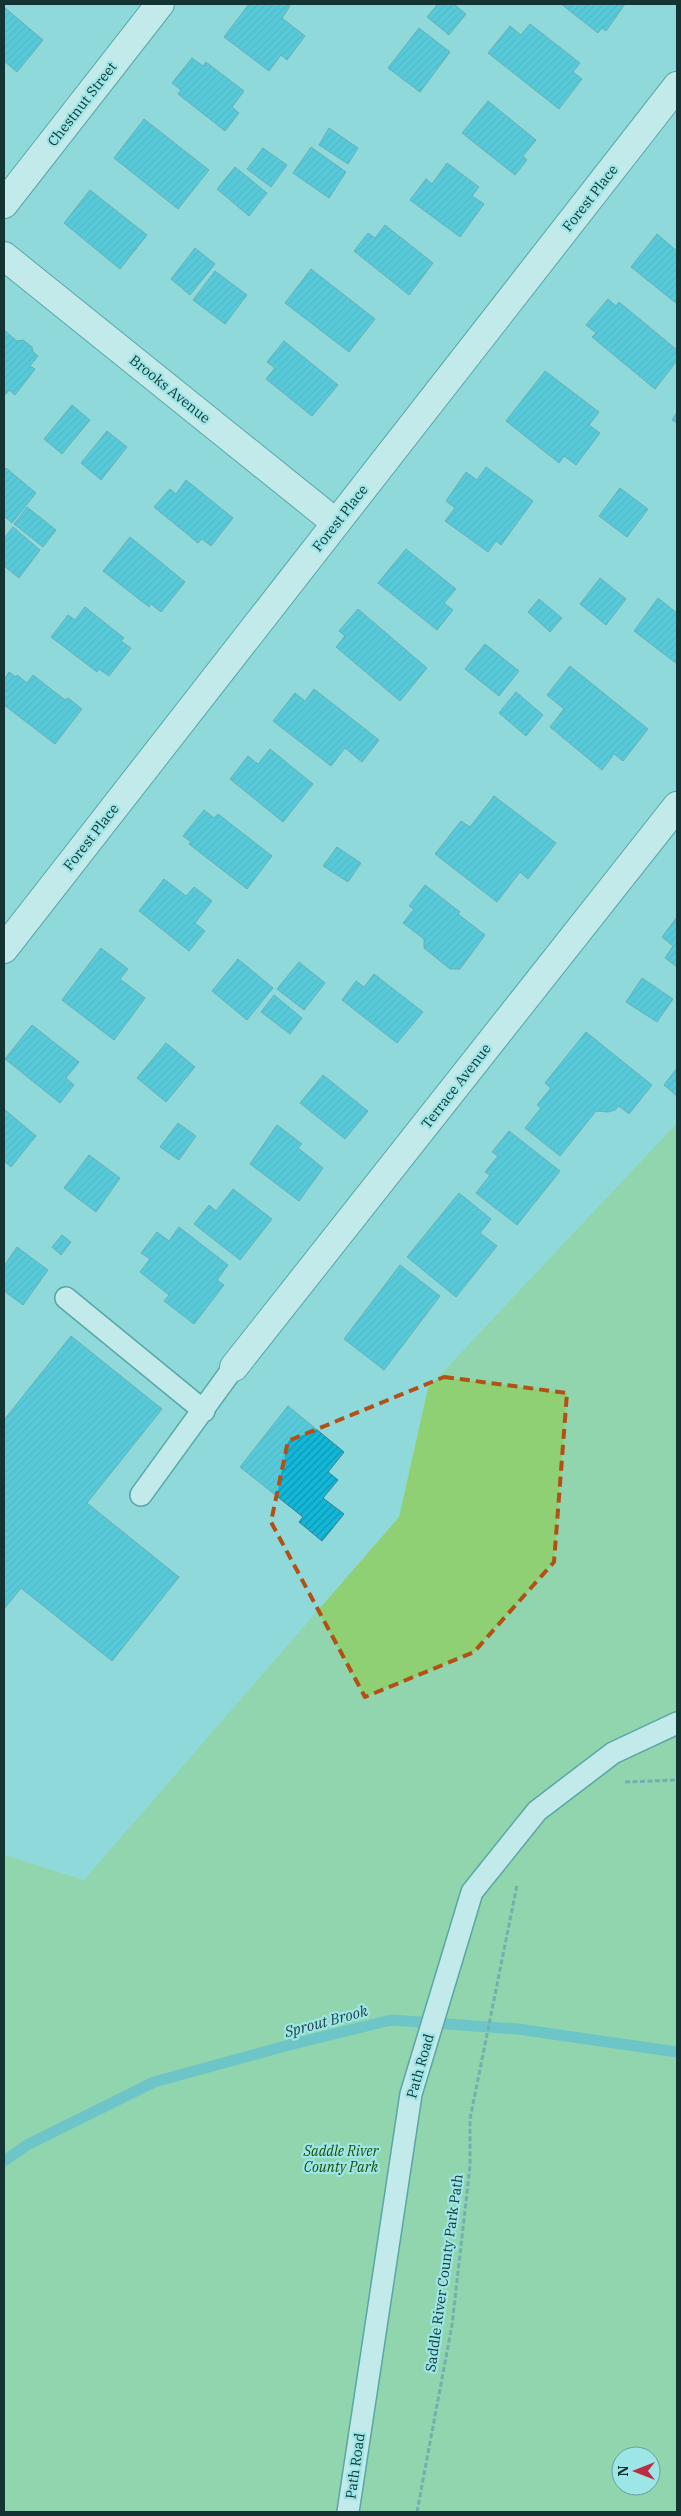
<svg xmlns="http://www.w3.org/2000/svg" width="681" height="2516" viewBox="0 0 681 2516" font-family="'IBM Plex Serif',serif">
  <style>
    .park { fill: #90d075; fill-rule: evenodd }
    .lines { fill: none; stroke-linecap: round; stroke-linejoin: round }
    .stream { stroke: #46aeb0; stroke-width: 11 }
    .building { fill: url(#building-hatch); stroke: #3a7d8e }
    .service-casing { stroke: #196869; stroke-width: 24 }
    .minor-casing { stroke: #196869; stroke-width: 30 }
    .path { stroke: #4d7f80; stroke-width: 3; stroke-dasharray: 5 2.5; stroke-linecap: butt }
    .service { stroke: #fff; stroke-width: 21 }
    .minor { stroke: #fff; stroke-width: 28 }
    .marked { fill: none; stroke: #b35016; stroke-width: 4; stroke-dasharray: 10 6; stroke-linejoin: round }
    .labels { text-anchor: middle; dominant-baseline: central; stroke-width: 4.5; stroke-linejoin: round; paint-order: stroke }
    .street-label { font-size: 14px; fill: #143333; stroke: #9de6e7 }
    .park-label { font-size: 14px; font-style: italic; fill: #1e4c00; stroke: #9de6e7 }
    .water-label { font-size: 15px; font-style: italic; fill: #244444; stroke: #9de6e7 }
  </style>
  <defs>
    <pattern id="building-hatch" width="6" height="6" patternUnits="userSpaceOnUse" patternTransform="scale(1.25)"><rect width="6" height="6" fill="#13b8d9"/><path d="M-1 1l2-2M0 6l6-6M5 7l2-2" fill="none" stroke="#1096b1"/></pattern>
  </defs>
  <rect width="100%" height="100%" fill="#90d9da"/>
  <path class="park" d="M677,1123V2512H4V1855L84,1880L399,1517L428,1388ZM621,2456H651V2486H621Z"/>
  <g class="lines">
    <path class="stream" d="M4,2161L27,2145L154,2082L293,2044L391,2020L518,2029L677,2052"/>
  </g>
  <g class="building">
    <path d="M249,4H288L290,6L282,18L305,36L287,60L281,55L269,71L224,37Z"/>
    <path d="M438,4H454L466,14L449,35L427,17Z"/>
    <path d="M561,4H625L606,31L602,28L598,33Z"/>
    <path d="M4,7L43,40L17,72L4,61Z"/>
    <path d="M530,24L580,63L573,72L582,79L559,109L488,53L510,26L521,35Z"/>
    <path d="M419,28L450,52L420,92L388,68Z"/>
    <path d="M192,58L203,66L206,62L244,91L232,107L239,113L225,131L178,94L181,90L172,83Z"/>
    <path d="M488,101L536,140L523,156L527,160L515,175L462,133Z"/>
    <path d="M144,119L209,170L178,209L114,158Z"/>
    <path d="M329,128L358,148L348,164L319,145Z"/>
    <path d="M311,147L346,172L329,198L293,173Z"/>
    <path d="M263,148L287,165L271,187L247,169Z"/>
    <path d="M447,163L479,187L472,196L484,204L460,237L410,200L426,179L432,184Z"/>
    <path d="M235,167L267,193L249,216L217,189Z"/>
    <path d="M90,190L147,235L120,269L64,223Z"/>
    <path d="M385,225L433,263L409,295L354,251L368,233L375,238Z"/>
    <path d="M657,234L677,251V304L631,267Z"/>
    <path d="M195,248L215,264L190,295L171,279Z"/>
    <path d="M311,269L375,319L349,352L285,303Z"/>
    <path d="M215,271L247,295L225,324L193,300Z"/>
    <path d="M608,299L616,306L619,302L677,350V361L655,389L592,337L596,333L586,325Z"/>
    <path d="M4,330L17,341L23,340L32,347L33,352L38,356L30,366L35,369L15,395L9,390L6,394L4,393Z"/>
    <path d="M284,341L338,385L312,416L266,379L275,368L267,362Z"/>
    <path d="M545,371L599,412L589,425L600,433L576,465L564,456L559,463L506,421Z"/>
    <path d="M72,405L90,420L62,454L44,439Z"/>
    <path d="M677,412V423L672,420Z"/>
    <path d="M107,431L127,447L101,480L81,463Z"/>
    <path d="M486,467L533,501L501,545L496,541L488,552L445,521L455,508L446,501L466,472L477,480Z"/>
    <path d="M6,468L36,493L12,523L4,516V470Z"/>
    <path d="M186,480L233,518L211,546L202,539L198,543L154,507L170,489L176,494Z"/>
    <path d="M620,488L648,509L627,537L599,516Z"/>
    <path d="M27,507L56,530L43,547L14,524Z"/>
    <path d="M13,527L40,550L19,578L4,566V538Z"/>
    <path d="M130,537L185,582L161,612L151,604L149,607L103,571Z"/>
    <path d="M406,549L456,589L444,603L453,610L437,630L378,583Z"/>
    <path d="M600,578L626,599L606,625L580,604Z"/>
    <path d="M658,598L677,613V664L634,631Z"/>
    <path d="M539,599L562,618L550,632L528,612Z"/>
    <path d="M85,607L124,638L121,641L131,648L109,676L99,669L97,672L51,637L68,615L75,620Z"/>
    <path d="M358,609L427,668L400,701L336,647L345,636L339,631Z"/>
    <path d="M485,644L519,671L499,696L465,669Z"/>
    <path d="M570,666L648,729L623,761L614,754L602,770L550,727L564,709L547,695Z"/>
    <path d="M9,672L16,677L17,675L27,683L33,675L65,700L68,698L82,709L55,744L4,705V680Z"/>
    <path d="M314,689L379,740L362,762L345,748L331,766L273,721L295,693L305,701Z"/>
    <path d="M516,692L543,715L526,736L499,713Z"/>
    <path d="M270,749L313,784L283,822L230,779L248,756L258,764Z"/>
    <path d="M494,796L556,843L528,879L520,872L497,902L435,854L461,821L470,827Z"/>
    <path d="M204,810L214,818L218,814L272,856L247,889L189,844L191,842L183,836Z"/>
    <path d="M337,847L361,863L348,882L323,866Z"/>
    <path d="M164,879L186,896L194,887L212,901L195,923L205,931L189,951L139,911Z"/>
    <path d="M425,885L460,912L458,914L485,935L460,969H450L424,948V939L403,923L414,909L409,906Z"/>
    <path d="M677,917V967L665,958L673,946L662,937Z"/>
    <path d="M101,948L128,969L120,979L145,998L114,1040L62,1000Z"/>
    <path d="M238,959L273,988L247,1020L212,991Z"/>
    <path d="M299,962L325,983L304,1010L277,989Z"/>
    <path d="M374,974L423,1012L397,1043L342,1000L356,981L364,987Z"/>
    <path d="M642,978L673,999L657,1022L626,1002Z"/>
    <path d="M274,995L302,1018L290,1034L261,1012Z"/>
    <path d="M32,1025L79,1062L66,1078L74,1085L60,1103L5,1059Z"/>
    <path d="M586,1032L652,1085L629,1114L619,1106L615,1110L608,1112L596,1111L560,1156L525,1128L541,1108L537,1105L551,1088L545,1083Z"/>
    <path d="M166,1043L195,1067L166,1102L137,1078Z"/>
    <path d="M677,1068V1096L664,1085Z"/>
    <path d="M323,1075L368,1111L345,1139L300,1103Z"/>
    <path d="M4,1109L36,1136L11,1167L4,1161Z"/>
    <path d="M178,1123L196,1136L179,1160L160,1147Z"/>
    <path d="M277,1125L302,1144L298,1148L323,1168L299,1201L250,1164Z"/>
    <path d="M509,1131L560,1171L517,1225L476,1193L490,1175L485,1172L498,1156L492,1152Z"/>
    <path d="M89,1155L120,1178L96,1212L64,1188Z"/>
    <path d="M233,1189L272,1219L240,1260L194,1224L209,1205L216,1211Z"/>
    <path d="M459,1193L491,1219L480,1233L497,1246L456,1297L407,1257Z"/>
    <path d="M179,1227L228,1265L217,1280L224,1285L194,1324L164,1301L169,1295L140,1272L150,1259L141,1253L157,1232L169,1241Z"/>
    <path d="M62,1235L71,1242L61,1255L52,1247Z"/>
    <path d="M17,1247L48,1270L23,1305L4,1291V1266Z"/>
    <path d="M400,1265L440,1296L384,1370L344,1339Z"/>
    <path d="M71,1336L162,1409L87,1503L179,1577L112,1661L21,1588L4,1609V1420Z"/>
    <path d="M288,1406L344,1452L328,1472L338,1480L323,1498L344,1514L322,1541L299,1522L303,1517L240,1467Z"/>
  </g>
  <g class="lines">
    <g class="service-casing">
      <g id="service">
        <path d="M66,1298L204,1411"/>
        <path d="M141,1495L234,1367"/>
        <path d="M348,2512L411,2094L472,1892L537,1811L613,1753L677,1723"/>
      </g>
    </g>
    <g class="minor-casing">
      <g id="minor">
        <path d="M4,204L160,4"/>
        <path d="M4,256L336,523"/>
        <path d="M4,949L677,86"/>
        <path d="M234,1367L677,806"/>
      </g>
    </g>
    <g class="path">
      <path d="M625,1782L677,1780"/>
      <path d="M417,2512L452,2325L470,2166V2119L517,1885"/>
    </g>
    <use href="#service" class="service"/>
    <use href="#minor" class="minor"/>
  </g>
  <path d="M0 0H681V2516H0ZM444,1377L567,1393L554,1562L474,1652L365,1697L271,1522L288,1441Z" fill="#90d9da" fill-opacity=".55" fill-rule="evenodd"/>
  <path class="marked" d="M444,1377L567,1393L554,1562L474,1652L365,1697L271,1522L288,1441Z"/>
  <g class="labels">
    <g class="street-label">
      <text transform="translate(82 104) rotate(-52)">Chestnut Street</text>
      <text transform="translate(590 198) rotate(-52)">Forest Place</text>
      <text transform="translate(170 389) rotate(39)">Brooks Avenue</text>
      <text transform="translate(340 518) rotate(-52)">Forest Place</text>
      <text transform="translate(91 837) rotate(-52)">Forest Place</text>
      <text transform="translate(456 1086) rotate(-52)">Terrace Avenue</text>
      <text transform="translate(420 2066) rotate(-74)">Path Road</text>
      <text transform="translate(444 2273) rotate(-82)">Saddle River County Park Path</text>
      <text transform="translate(355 2466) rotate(-82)">Path Road</text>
    </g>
    <g class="park-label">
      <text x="341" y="2151">Saddle River<tspan x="341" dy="16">County Park</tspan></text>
    </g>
    <g class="water-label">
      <text transform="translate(326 2021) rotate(-15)">Sprout Brook</text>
    </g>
  </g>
  <rect width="681" height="2516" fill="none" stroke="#143333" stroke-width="10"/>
  <g transform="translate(636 2471) rotate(270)"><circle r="24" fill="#9de6e7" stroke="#669e9f"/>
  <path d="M0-4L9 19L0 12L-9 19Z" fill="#bd2c45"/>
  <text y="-8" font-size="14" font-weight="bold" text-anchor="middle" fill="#143333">N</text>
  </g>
</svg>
